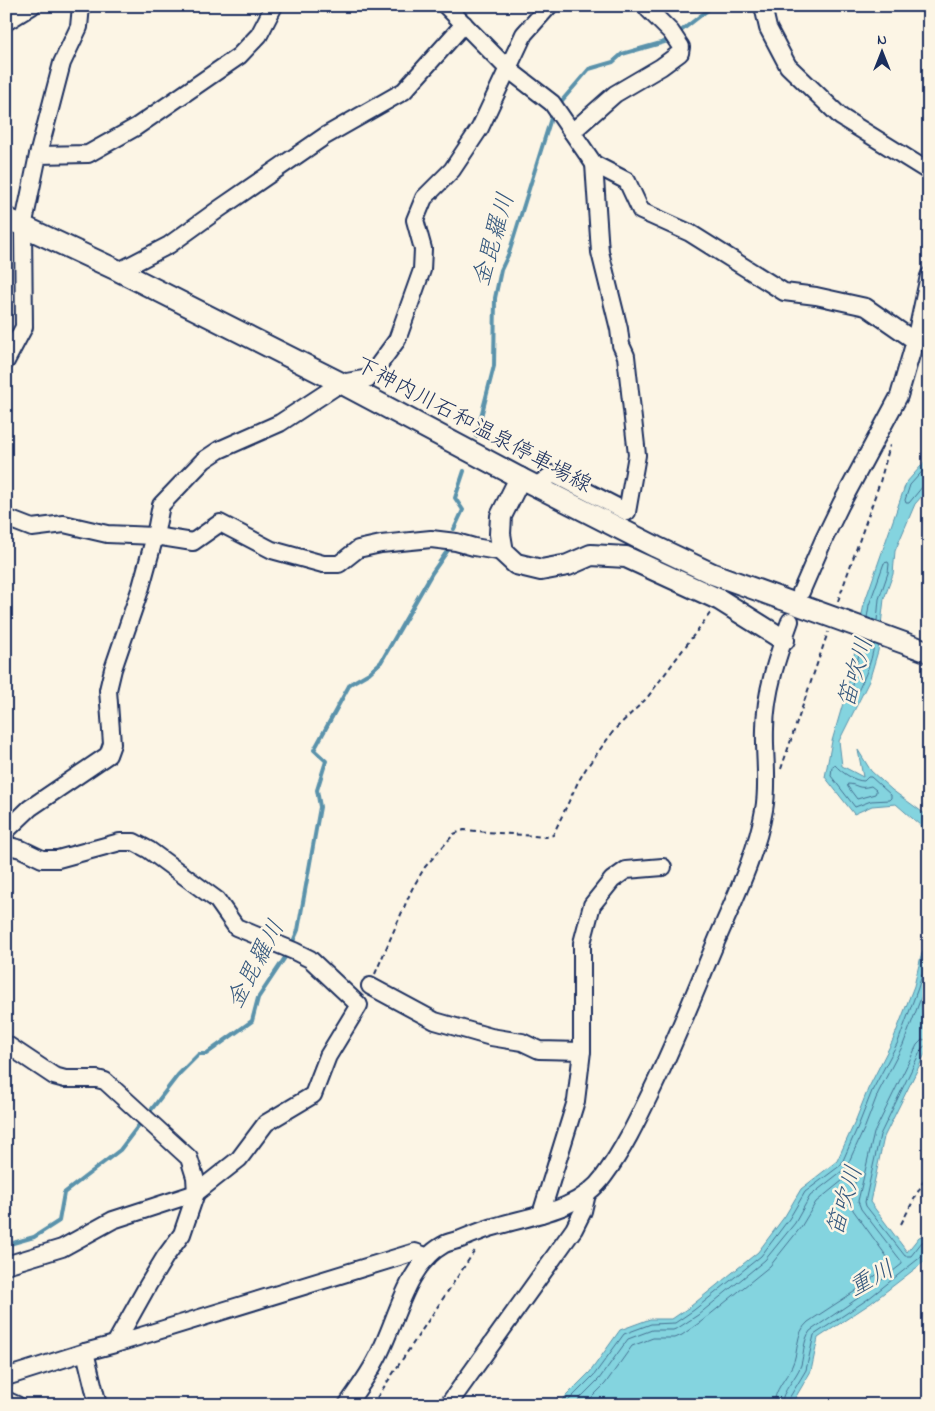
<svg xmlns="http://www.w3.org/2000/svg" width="935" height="1411" viewBox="0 0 935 1411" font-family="'Indie Flower','Klee One',sans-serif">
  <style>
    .water { fill: #84d4df; stroke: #5a92ab }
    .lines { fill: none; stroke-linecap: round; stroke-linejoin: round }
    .shore { stroke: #457192; stroke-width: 1 }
    .stream { stroke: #5a92ab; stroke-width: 4 }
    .minor-casing { stroke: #1b2f5e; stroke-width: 20 }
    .major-casing { stroke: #1b2f5e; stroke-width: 24 }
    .path { stroke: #1b2f5e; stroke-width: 2; stroke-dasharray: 5 4; stroke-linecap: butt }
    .minor { stroke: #fcf5e5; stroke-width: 16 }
    .major { stroke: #fcf5e5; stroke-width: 20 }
    .labels { text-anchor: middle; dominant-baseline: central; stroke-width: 5; stroke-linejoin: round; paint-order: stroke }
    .street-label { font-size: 22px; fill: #1b2f5e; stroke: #fcf5e5 }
    .water-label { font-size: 24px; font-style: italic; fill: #35587e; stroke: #fcf5e5 }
  </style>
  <rect width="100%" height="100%" fill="#fcf5e5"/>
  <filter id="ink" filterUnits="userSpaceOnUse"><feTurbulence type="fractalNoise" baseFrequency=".02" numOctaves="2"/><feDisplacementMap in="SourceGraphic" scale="10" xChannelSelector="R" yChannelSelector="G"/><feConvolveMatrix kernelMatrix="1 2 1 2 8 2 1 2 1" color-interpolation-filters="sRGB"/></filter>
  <g filter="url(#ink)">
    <g class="water">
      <path d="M929,457V488L915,504L895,551L893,574L884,599L878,651L869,681L839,741L842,766L863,777L858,750L871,771L892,790L929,817V833L896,804L872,806L854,814L825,777L832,741L848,686L864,604L906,483Z"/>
      <path d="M929,939V1046L884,1137L870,1202L907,1252L919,1237L929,1234V1258L871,1303L818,1338L811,1371L791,1405H557L590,1372L620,1330L650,1319H672L691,1306L758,1252L785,1216L801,1189L837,1161L855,1122L868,1089L893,1040L914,986L921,956Z"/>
    </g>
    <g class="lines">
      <g class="shore">
        <path d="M929,464L910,485L905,500L906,503H909L923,486L929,485"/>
        <path d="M867,618L869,605L884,563L888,562L889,564L888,573L879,599L877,621"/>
        <path d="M862,640L849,699L850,702L853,701C862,683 872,664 874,644"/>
        <path d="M835,765C841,772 854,781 864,781L868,777H871L891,795V798L889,800L871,801L855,807L831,776L832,767Z"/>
        <path d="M848,784C858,784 857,790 871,786L876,790V792L875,794L857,799L848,787Z"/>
        <path d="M929,1045L925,1046L922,1048L880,1135L865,1202L866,1206L905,1256H911L922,1242L929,1239"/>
        <path d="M564,1405L594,1375L624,1334L651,1324L675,1323L694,1310L761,1256L789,1219L805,1192L841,1165L859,1124L872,1091L898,1042L918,988L929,952"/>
        <path d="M573,1405L599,1379L628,1339L652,1330H673L678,1328L698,1315L765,1260L795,1223L810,1196L846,1168L865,1127L878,1093L903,1045L924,990L929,973"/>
        <path d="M584,1405L605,1384L632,1346L653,1338H675L682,1335L702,1321L770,1266L801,1227L816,1202L853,1172H855L857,1174L851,1201L853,1210L890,1261L891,1263L860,1288L808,1322C795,1333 799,1352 792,1366C786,1379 774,1390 774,1405"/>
        <path d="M781,1405C782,1390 796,1379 801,1365C804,1354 803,1341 810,1331L864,1294L902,1264V1262L861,1209L858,1201L874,1133L917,1045L922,1040L929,1039"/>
        <path d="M787,1405L788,1400L806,1370L814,1335L868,1299L922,1256L929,1254"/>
      </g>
      <g class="stream">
        <path d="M677,34L713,6"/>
        <path d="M559,104L589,69L613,62L622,54L668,41L671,38"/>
        <path d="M476,436L494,366L495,298L501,270L509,253L552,115"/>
        <path d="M454,529L463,510L455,498L464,471"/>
        <path d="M291,946L298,930L320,807L317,790L326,761L314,750L350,684L369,673L381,662L432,573L448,550L449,546"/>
        <path d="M148,1114L178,1075L199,1054H206L252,1021L258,998L288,953"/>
        <path d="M6,1245L34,1237L59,1221L64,1193L120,1150L142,1121"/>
      </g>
      <g class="minor-casing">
        <g id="minor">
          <path d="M446,6L508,69L552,103L594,164L627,181L641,211L690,233L784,292L816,296L866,307L915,341"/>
          <path d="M763,6L768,28L788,66L841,117L928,171"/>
          <path d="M6,22L32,6"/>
          <path d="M572,132L615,94L661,67L680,53L681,47L671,32L648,9L650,6"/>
          <path d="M38,155L62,63L79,27L81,6"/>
          <path d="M119,271L169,245L219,209L325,136L404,91L464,24"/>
          <path d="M6,361L24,327L23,227L38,155L88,154L136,127L239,56L259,35L274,6"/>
          <path d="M536,486L553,474L627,512L637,455L626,356L621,345L619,329L600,252L594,164"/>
          <path d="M6,518L32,528L64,524L107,534L155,536L193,542L220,523L272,550L323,564H339L358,549L381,544L431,539L456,542L474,547L503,552"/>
          <path d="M801,592L824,539L841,504L899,396L915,341L929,276"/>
          <path d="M6,831L30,808L108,755L112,744L108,690L113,669L141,587L155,536L161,505L204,460L219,450L280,423L341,383L369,378L397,340L422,270L423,249L415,220L424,198L452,170L480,128L524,34L549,6"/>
          <path d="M6,845L21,849L42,859H58L120,842H134L149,850L217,900L236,927L294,951L310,959L359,1005L328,1056L313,1095L266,1123L239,1159L196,1193L113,1220L62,1248L6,1265"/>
          <path d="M370,986L435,1021L491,1037L522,1042L539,1050L582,1051"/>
          <path d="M6,1044L54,1076L65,1079H97L105,1081L189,1158L195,1177L196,1193L182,1234L165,1257L148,1285L115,1344"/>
          <path d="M541,1214L576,1101L582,1051V943L592,905L612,880L626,870L663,867"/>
          <path d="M85,1352L98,1405"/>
          <path d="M6,1377L85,1352L115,1344L415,1252L428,1257"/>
          <path d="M6,1400L17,1405"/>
          <path d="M347,1405C357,1390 368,1376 376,1360C396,1325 405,1266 443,1245C448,1242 455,1241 461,1239C473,1234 485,1229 497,1226C534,1215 580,1210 604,1176C623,1150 637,1121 651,1092C675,1043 695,992 716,942C733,902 757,853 764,810C769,783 764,756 765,729C765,692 778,655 790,621"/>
          <path d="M448,1405L574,1229L583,1211L587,1194"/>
        </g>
      </g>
      <g class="major-casing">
        <g id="major">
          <path d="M6,218L119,271L341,383L520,478L656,547L713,574L929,652"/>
          <path d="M520,478L501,516L500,534L503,552L516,564L541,570L568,565L591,555L626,557L720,600L784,640"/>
        </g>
      </g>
      <g class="path">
        <path d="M838,601L880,482L890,445"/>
        <path d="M781,769L828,632"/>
        <path d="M375,974L412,889L425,867L454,834L464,830L546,837L553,835L578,782L587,767L615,729L647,698L711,612"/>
        <path d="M901,1224L929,1171"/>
        <path d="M372,1405L476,1249"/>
      </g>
      <use href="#minor" class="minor"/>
      <use href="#major" class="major"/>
    </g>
  </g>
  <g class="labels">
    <g class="street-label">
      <text transform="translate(473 426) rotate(28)">下神内川石和温泉停車場線</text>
    </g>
    <g class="water-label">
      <text transform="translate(495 240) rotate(-74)">金毘羅川</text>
      <text transform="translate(857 673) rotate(-74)">笛吹川</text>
      <text transform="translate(257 965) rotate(-62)">金毘羅川</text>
      <text transform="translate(846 1201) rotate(-73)">笛吹川</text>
      <text transform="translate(872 1280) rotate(-28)">重川</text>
    </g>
  </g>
  <rect width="935" height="1411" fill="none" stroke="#fcf5e5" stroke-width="25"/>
  <rect x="12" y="12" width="910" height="1386" fill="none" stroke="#1b2f5e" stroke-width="2" filter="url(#ink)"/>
  <g transform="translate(882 52)" stroke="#fcf5e5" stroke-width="4" paint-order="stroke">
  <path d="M0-4L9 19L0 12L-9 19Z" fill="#1b2f5e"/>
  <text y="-8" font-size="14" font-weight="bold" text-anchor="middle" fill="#1b2f5e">N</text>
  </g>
</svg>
